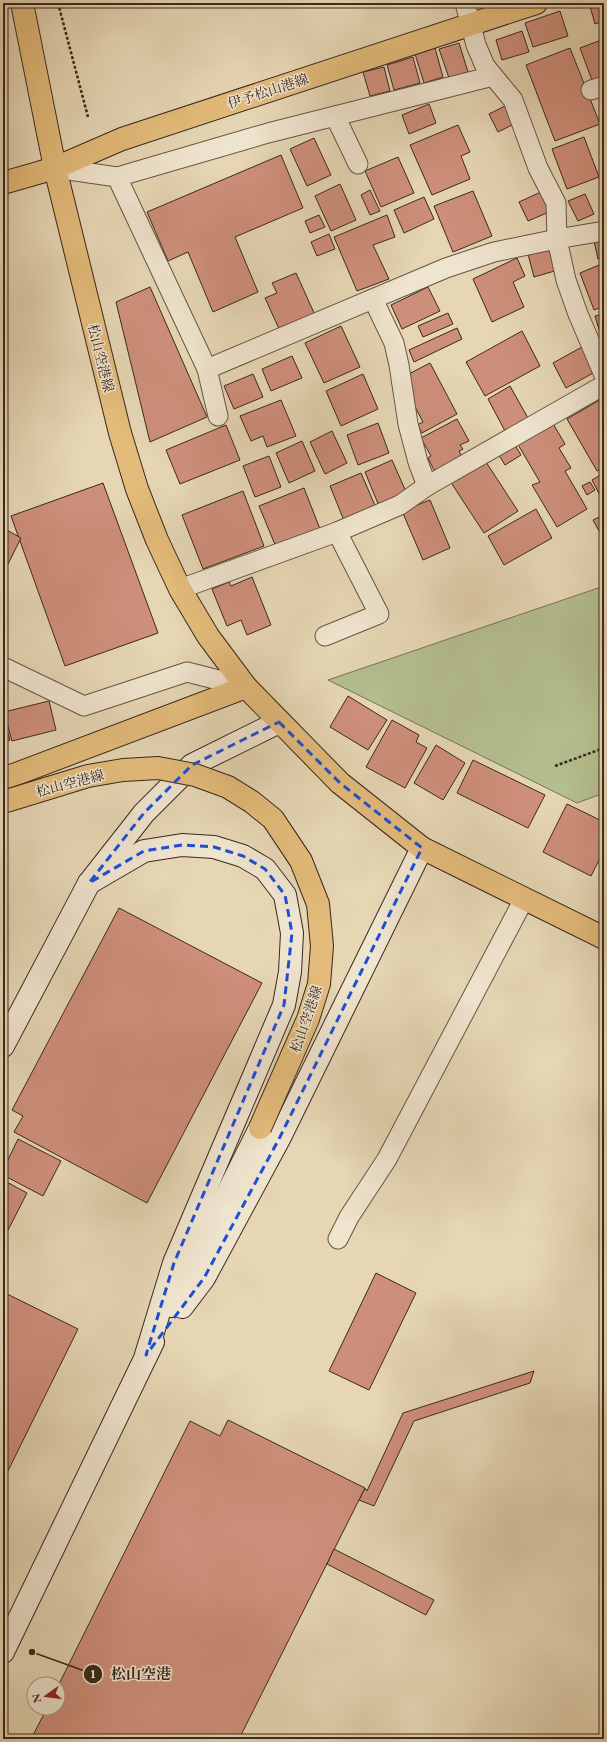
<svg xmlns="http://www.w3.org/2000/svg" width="607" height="1742" viewBox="0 0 607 1742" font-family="'EB Garamond','Noto Serif JP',serif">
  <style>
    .green { fill: #b4be8e; stroke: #777356 }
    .building { fill: #ce8f7a; stroke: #3a281e }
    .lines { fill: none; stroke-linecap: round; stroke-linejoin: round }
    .street-casing { stroke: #655444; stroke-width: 21 }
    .secondary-casing { stroke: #3a281e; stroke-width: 24 }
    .primary-casing { stroke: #3a281e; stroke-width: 24 }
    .path { stroke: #3a281e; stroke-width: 2.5; stroke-dasharray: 3 2; stroke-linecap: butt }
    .street { stroke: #efe4ce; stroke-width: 19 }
    .secondary { stroke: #efe4ce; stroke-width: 22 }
    .primary { stroke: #e3bb7a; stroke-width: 22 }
    .primary-bridge-casing { stroke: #3a281e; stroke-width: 24; stroke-linecap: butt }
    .primary-bridge { stroke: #e3bb7a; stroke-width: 22 }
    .marked { fill: none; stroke: #1d4ed8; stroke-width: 3; stroke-dasharray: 8 5; stroke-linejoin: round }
    .labels { text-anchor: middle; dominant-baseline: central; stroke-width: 3; stroke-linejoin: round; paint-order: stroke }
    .street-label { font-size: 14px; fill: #3a281e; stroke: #efe4ce }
    .leader { fill: none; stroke: #3a281e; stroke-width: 1.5 }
    .callout-dot { fill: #3a281e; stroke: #efe4ce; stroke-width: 1.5 }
    .mark-label { font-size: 12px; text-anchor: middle; font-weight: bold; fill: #fff }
    .callout-label { font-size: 15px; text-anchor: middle; font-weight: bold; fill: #3a281e; stroke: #efe4ce; stroke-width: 3; stroke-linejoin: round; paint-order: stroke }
  </style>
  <rect width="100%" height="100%" fill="#e6d6b4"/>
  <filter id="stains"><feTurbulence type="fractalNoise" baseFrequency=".005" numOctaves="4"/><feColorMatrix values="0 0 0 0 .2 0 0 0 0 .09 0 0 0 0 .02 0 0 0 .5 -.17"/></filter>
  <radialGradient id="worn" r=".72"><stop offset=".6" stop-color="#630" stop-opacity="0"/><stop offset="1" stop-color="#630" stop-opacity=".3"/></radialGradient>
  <path class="green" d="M604,586V793L577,803L328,680Z"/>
  <g class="building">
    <path d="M589,3H604V21L595,24Z"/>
    <path d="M560,11L568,36L533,47L525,23Z"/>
    <path d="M522,31L529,52L502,60L496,40Z"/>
    <path d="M604,39V79L593,83L580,48Z"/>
    <path d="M459,43L468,72L449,78L439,49Z"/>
    <path d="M435,48L443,77L424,83L415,54Z"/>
    <path d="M570,48L600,124L555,141L526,65Z"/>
    <path d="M413,57L420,83L394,90L387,65Z"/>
    <path d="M384,67L390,91L370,96L363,72Z"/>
    <path d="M429,104L436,123L409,134L402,115Z"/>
    <path d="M505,106L514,124L498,132L489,114Z"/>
    <path d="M458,125L470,152L461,156L470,179L432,195L410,145Z"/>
    <path d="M584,137L599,177L567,189L552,149Z"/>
    <path d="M314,138L331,175L307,186L290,149Z"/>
    <path d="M281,155L303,208L235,237L258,292L213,312L188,252L168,261L147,212Z"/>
    <path d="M398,157L414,193L381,207L365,171Z"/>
    <path d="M340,184L356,220L331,231L315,196Z"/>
    <path d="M370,190L380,211L370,215L361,195Z"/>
    <path d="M473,191L492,236L453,252L434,206Z"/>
    <path d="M541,192L549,212L528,221L519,202Z"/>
    <path d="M585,194L594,214L578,221L568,201Z"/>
    <path d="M424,197L434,219L404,233L394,210Z"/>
    <path d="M319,215L325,227L310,233L305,221Z"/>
    <path d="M387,215L395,237L373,245L389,279L357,291L334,237Z"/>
    <path d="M329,234L335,249L317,256L311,242Z"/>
    <path d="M604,239V257L598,259L594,241Z"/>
    <path d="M552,247L558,270L534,277L528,254Z"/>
    <path d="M517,258L525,276L513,282L524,307L492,322L473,279Z"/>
    <path d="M604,263V306L594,310L580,273Z"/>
    <path d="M296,273L315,315L280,331L265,298L277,293L272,283Z"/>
    <path d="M150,287L207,417L150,442L116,302Z"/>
    <path d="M428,287L440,311L402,329L391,305Z"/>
    <path d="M448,313L453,324L423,337L418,326Z"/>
    <path d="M604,314V346L595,316Z"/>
    <path d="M341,326L360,367L324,383L305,343Z"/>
    <path d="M457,328L462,339L414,362L409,350Z"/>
    <path d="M522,331L540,366L485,396L466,362Z"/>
    <path d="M582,347L595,372L566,388L553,363Z"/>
    <path d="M292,356L302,378L271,391L262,369Z"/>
    <path d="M430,363L457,414L422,433L417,425L423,422L405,388L403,377Z"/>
    <path d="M253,374L263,397L234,409L224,386Z"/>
    <path d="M363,374L378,409L341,426L326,391Z"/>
    <path d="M510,386L528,418L505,431L488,399Z"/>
    <path d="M603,398L604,400V467L597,471L567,419Z"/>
    <path d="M281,400L296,436L267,447L263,436L251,441L240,416Z"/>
    <path d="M457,419L469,441L460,445L463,449L459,451L462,457L435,472L428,458L431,456L421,438Z"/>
    <path d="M552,422L565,444L559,448L571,468L565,471L587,509L557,527L532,485L540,482L517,443Z"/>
    <path d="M378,423L389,453L358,465L347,435Z"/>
    <path d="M226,425L240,460L180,484L166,450Z"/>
    <path d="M332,431L347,463L325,474L310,442Z"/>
    <path d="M302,441L315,471L289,483L276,453Z"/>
    <path d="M513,442L521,455L505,465L497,452Z"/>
    <path d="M269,456L281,487L255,497L243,466Z"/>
    <path d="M484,459L518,511L484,533L450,481Z"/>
    <path d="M392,460L407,494L379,506L365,472Z"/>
    <path d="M361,473L377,510L345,523L330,486Z"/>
    <path d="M604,473V503L592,480Z"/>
    <path d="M590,482L595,490L587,495L582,486Z"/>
    <path d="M103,483L158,633L65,666L11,516Z"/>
    <path d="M304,488L320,529L276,547L259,506Z"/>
    <path d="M243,491L264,546L203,569L182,515Z"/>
    <path d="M430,500L450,548L423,560L402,511Z"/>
    <path d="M536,509L552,538L504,565L488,536Z"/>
    <path d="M604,515V540L593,520Z"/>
    <path d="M3,528L21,538L3,574Z"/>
    <path d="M252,577L271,625L247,635L241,620L227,626L212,589L229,582L231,586Z"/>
    <path d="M348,696L387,720L368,750L330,727Z"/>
    <path d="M49,701L56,730L12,741L4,712Z"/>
    <path d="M3,715L10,740L3,742Z"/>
    <path d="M392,720L419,735L416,742L427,748L405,788L366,767Z"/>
    <path d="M436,745L465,763L443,800L414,783Z"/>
    <path d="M473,760L545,795L528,828L457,793Z"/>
    <path d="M567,804L604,822V850L591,876L543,852Z"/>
    <path d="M119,908L262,983L147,1203L14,1132L23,1116L12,1110Z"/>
    <path d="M18,1139L61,1161L43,1196L3,1175V1170Z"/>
    <path d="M3,1180L27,1193L3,1240Z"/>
    <path d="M376,1273L416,1293L369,1390L329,1371Z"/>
    <path d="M3,1292L78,1329L3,1481Z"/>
    <path d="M534,1371L530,1383L414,1421L374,1506L359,1500L365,1488L367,1491L403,1413Z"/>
    <path d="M228,1420L365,1488L239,1739H31L47,1708H58V1686L190,1421L220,1436Z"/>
    <path d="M334,1549L434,1600L426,1615L327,1564Z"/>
  </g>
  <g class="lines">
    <g class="street-casing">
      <g id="street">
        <path d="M465,3L476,45L485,66L513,100L538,168L556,203L557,239L604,231"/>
        <path d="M591,90L604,86"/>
        <path d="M335,116L358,164"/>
        <path d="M55,168L117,177L207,369L218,416"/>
        <path d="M117,177L268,133L493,76"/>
        <path d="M373,299L394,343L399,365L408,424L418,462L427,486"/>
        <path d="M207,369L446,268L494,252L557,239L566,280L578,314L604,375"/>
        <path d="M180,589L337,532L400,505L427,486L604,385"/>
        <path d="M325,636L379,614L337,532"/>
        <path d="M3,667L84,706L187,672L246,687"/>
        <path d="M338,1239L349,1217L387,1159L524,899"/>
      </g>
    </g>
    <g class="secondary-casing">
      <g id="secondary">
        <path d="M89,883L144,851L182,845L214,847L243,856L265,869L285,895L292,933L290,972L284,1005L174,1263L146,1355"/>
        <path d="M3,1046L89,883L144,813L192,765L279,722"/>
        <path d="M171,1306L260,1128"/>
        <path d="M182,1307L204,1278L280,1137L422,848"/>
        <path d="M3,1652L153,1342"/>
      </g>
    </g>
    <g class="primary-casing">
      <g id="primary">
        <path d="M22,3L55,168L120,433L137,489L157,540L180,589L208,636L246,687L340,783L422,848L604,938"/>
        <path d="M3,183L55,168L122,139L536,3"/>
        <path d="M3,779L246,687"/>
      </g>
    </g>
    <g class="path">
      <path d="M58,3L88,117"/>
      <path d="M555,766L604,748"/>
    </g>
    <use href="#street" class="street"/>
    <use href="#secondary" class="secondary"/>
    <use href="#primary" class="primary"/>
    <g class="primary-bridge-casing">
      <path id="primary-bridge" d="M3,802L88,776L123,770L158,768L195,775L228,787L252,802L273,819L301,861L318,904L322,946L319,984L308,1019L260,1128"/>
    </g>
    <use href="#primary-bridge" class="primary-bridge"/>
  </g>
  <path class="marked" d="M279,722L340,783L422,848L280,1137L204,1278L146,1355L174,1263L284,1005L292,933L285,895L265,869L243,856L214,847L182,845L144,851L89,883L144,813L192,765Z"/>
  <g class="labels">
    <g class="street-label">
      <text transform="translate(268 91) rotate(-18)">伊予松山港線</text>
      <text transform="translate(101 358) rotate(76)">松山空港線</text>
      <text transform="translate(70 783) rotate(-15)">松山空港線</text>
      <text transform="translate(306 1019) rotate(-71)">松山空港線</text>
    </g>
  </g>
  <path class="leader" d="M32 1652L93 1674"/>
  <g class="callout-dot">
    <circle cx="32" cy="1652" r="4"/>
    <circle cx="93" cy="1674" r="10"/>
  </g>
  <g class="mark-label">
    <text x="93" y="1678">1</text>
  </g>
  <g class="callout-label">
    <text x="141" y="1679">松山空港</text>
  </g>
  <rect width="607" height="1742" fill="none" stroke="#e6d6b4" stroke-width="16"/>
  <rect x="4" y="4" width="599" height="1734" fill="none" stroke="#3a281e" stroke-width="2"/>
  <rect x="8" y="8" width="591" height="1726" fill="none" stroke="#3a281e"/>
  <g transform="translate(46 1696) rotate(256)"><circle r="19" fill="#efe4ce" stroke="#a79988"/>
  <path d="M0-3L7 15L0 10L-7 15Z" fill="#8f2418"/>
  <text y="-6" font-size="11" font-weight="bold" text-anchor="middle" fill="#3a281e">N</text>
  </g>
  <rect width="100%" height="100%" filter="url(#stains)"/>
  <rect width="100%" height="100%" fill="url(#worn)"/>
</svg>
